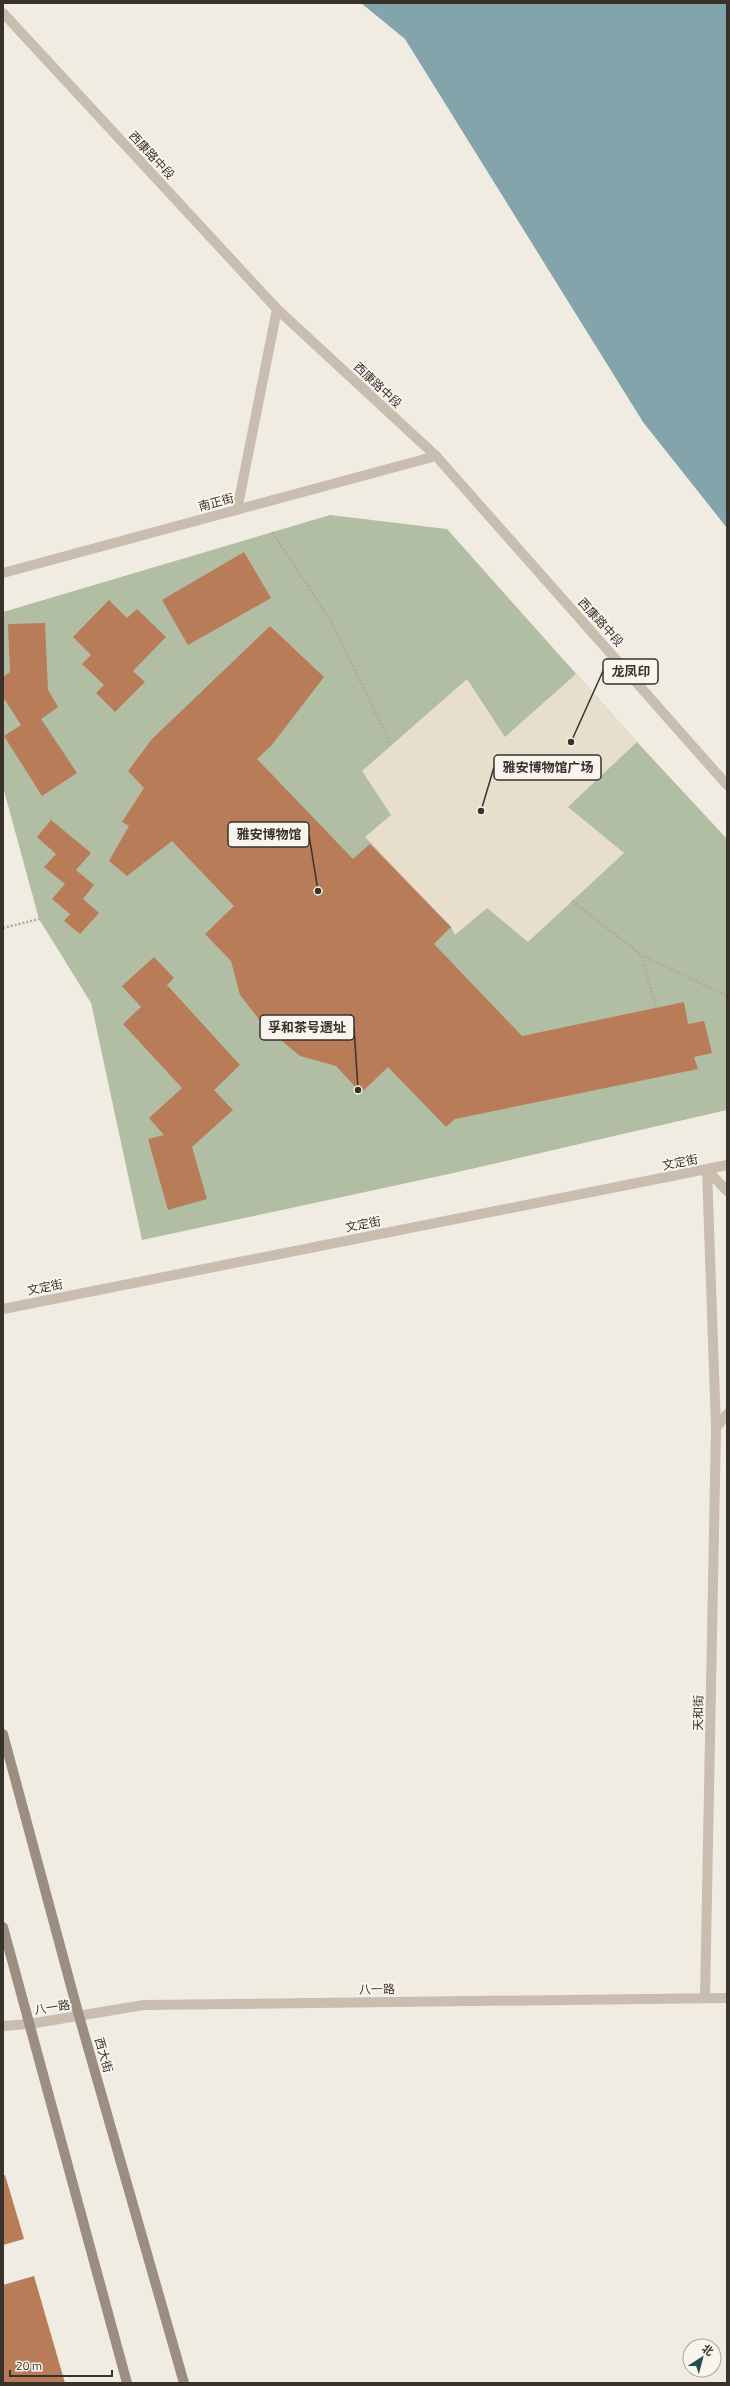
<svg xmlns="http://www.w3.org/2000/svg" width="730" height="2386" viewBox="0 0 730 2386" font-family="'Titillium Web','Noto Sans SC',sans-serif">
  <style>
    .green { fill: #b2bea3 }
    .plaza { fill: #e7decb }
    .water { fill: #84a4ab }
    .building { fill: #b87c59 }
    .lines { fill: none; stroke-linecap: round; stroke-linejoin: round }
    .path { stroke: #b4a899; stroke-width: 2.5; stroke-dasharray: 2 2; stroke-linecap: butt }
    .street { stroke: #c8bdae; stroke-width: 10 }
    .secondary { stroke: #9b8d80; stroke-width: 10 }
    .labels { text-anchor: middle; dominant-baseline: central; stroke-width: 4; stroke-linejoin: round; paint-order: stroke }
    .street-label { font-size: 12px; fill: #38312c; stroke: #f9f5ee }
    .leader { fill: none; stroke: #38312c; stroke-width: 1.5 }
    .callout-dot { fill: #38312c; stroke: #f9f5ee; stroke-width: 1.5 }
    .callout { fill: #f9f5ee; stroke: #38312c; stroke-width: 1.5 }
    .callout-label { font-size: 13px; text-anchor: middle; font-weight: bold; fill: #38312c }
  </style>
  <rect width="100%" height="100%" fill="#f1ece2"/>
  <path class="green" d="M330,515L447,529L637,742L727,839V1110L458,1172L142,1240L91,1003L39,919L3,787V612Z"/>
  <path class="plaza" d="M576,674L637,742L568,807L624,853L528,942L487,908L455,935L451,927L365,837L391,815L362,771L467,679L505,737Z"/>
  <path class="water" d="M361,3H727V528L643,422L405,39Z"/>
  <g class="building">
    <path d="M244,552L271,598L188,645L162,600Z"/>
    <path d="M109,600L127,618L137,609L166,637L133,671L145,682L115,712L96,693L104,685L82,664L91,655L73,637Z"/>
    <path d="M45,623L48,690L58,707L41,719L77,773L42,796L4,736L21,725L3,697V677L10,672L8,624Z"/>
    <path d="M270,626L324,677L271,746L257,759L353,859L370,844L451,927L434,944L522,1036L684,1002L688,1024L704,1021L712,1053L694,1057L698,1069L455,1119L446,1127L388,1067L361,1093L336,1066L300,1056L265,1027L240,995L231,961L205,934L234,906L172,841L127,876L109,861L129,826L122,822L144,788L128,771L152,739Z"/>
    <path d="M51,820L91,853L76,870L94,885L83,899L99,913L80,934L64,921L70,914L52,899L65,884L44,867L56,854L37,837Z"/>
    <path d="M154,957L174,978L167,985L240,1065L214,1090L233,1110L192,1147L207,1199L168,1210L148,1139L164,1135L149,1118L182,1088L123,1024L141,1007L122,986Z"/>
    <path d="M5,2175L24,2239L3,2245V2176Z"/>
    <path d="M34,2276L65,2383H3V2285Z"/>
  </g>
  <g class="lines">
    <g class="path">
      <path d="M272,532L331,621L391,745"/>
      <path d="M572,901L642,955L727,996"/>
      <path d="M3,928L39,919"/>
      <path d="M642,956L656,1008"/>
    </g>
    <g class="street">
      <path d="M3,13L277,309L436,456L727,785"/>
      <path d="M237,510L277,309"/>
      <path d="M3,573L436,456"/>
      <path d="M707,1170L727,1191"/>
      <path d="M3,1309L727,1165"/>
      <path d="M716,1428L727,1414"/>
      <path d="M705,1998L716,1428L707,1170"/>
      <path d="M3,2026L29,2024L144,2005L727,1998"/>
    </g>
    <g class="secondary">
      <path d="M3,1734L79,2016L184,2383"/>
      <path d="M3,1927L127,2383"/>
    </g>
  </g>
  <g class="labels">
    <g class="street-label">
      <text transform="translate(152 155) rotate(47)">西康路中段</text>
      <text transform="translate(378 385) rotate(43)">西康路中段</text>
      <text transform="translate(216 502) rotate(-15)">南正街</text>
      <text transform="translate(601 622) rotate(48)">西康路中段</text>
      <text transform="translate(680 1162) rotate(-11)">文定街</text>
      <text transform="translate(363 1224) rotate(-11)">文定街</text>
      <text transform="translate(45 1287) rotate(-11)">文定街</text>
      <text transform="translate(698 1713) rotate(-89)">天和街</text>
      <text transform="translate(377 1989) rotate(-1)">八一路</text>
      <text transform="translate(52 2007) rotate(-9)">八一路</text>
      <text transform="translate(104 2055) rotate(74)">西大街</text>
    </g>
  </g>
  <path class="leader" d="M571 742L603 671M481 811L494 767M318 891L309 835M358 1090L354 1027"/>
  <g class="callout-dot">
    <circle cx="571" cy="742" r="4"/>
    <circle cx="481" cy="811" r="4"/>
    <circle cx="318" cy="891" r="4"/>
    <circle cx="358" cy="1090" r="4"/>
  </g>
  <g class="callout">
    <rect x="603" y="659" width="55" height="25" rx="4"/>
    <rect x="494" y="755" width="107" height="25" rx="4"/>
    <rect x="228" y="822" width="81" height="25" rx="4"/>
    <rect x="260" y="1015" width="94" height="25" rx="4"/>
  </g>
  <g class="callout-label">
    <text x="631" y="676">龙凤印</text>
    <text x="548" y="772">雅安博物馆广场</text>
    <text x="269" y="839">雅安博物馆</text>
    <text x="307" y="1032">孚和茶号遗址</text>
  </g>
  <rect width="730" height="2386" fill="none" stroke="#38312c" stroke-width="8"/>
  <g transform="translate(702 2358) rotate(36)"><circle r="19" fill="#f9f5ee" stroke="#aca7a0"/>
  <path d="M0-3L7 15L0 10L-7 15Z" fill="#264c54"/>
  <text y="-6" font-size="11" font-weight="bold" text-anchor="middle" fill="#38312c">北</text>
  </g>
  <path d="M10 2370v6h102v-6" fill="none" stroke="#38312c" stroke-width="2"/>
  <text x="16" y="2370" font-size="12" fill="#38312c" stroke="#f9f5ee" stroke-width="3" paint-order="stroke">20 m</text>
</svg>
